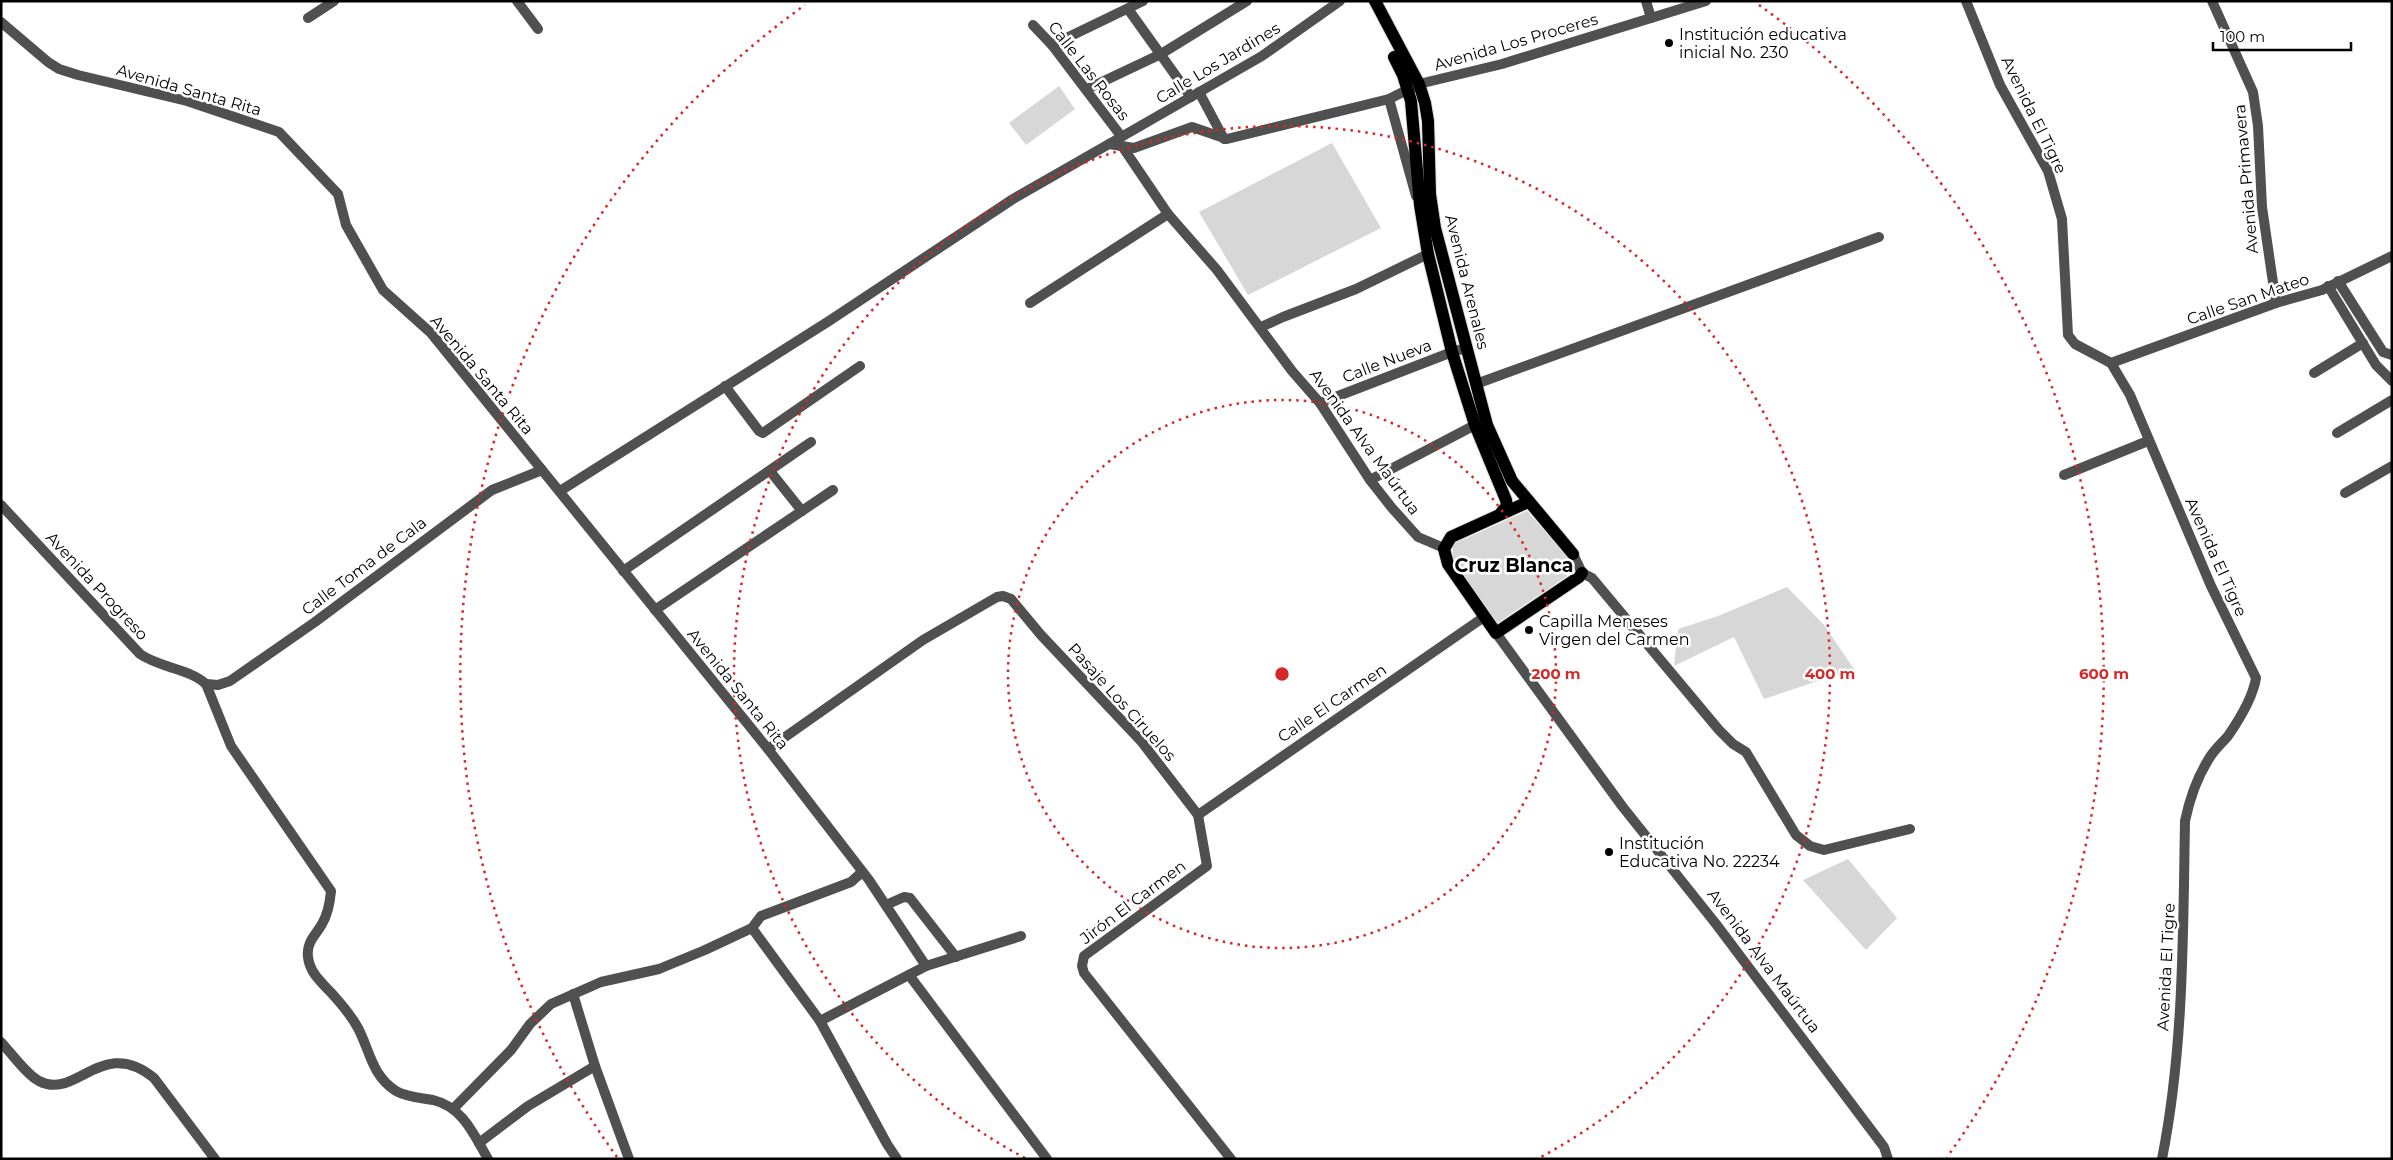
<svg xmlns="http://www.w3.org/2000/svg" width="2393" height="1160" viewBox="0 0 2393 1160" font-family="Montserrat,sans-serif">
  <style>
    .green { fill: #d7d7d7 }
    .lines { fill: none; stroke-linecap: round; stroke-linejoin: round }
    .major-casing { stroke: #dbdbdb; stroke-width: 14 }
    .minor { stroke: #505050; stroke-width: 10 }
    .major { stroke: #000; stroke-width: 12 }
    .ring { fill: none; stroke: #d62828; stroke-width: 2.5; stroke-dasharray: 2.5 5 }
    .poi-dot { fill: #000; stroke: #fff; stroke-width: 2 }
    .labels { text-anchor: middle; dominant-baseline: central; stroke-width: 5; stroke-linejoin: round; paint-order: stroke }
    .poi-label { font-size: 16px; fill: #000; stroke: #fff; text-anchor: start }
    .street-label { font-size: 16px; fill: #000; stroke: #fff }
    .quarter-label { font-size: 19px; font-weight: bold; fill: #000; stroke: #fff }
    .centre { fill: #d62828; stroke: #fff; stroke-width: 2.5 }
    .ring-label { font-size: 15px; text-anchor: middle; font-weight: bold; fill: #d62828; stroke: #fff; stroke-width: 5; stroke-linejoin: round; paint-order: stroke }
  </style>
  <rect width="100%" height="100%" fill="#fff"/>
  <g class="green">
    <path d="M1059,86L1075,109L1026,145L1009,123Z"/>
    <path d="M1332,143L1381,228L1248,295L1199,212Z"/>
    <path d="M1527,511L1572,562L1566,577L1496,624L1453,560V544Z"/>
    <path d="M1787,587L1824,625L1854,669L1764,699L1734,637L1674,666L1678,629L1718,616Z"/>
    <path d="M1848,859L1897,918L1866,950L1803,880Z"/>
  </g>
  <g class="lines">
    <g class="major-casing">
      <g id="major">
        <path d="M1375,1L1419,84L1425,103L1428,121L1430,194L1435,228L1487,425L1512,481L1573,554"/>
        <path d="M1394,57L1403,75L1411,101L1420,205L1428,254L1452,352L1475,425L1506,500L1507,506L1501,513"/>
        <path d="M1528,502L1451,537L1444,549L1448,564L1496,633L1579,577L1582,573"/>
      </g>
    </g>
    <g class="minor">
      <path d="M517,1L538,29"/>
      <path d="M1646,1L1651,18"/>
      <path d="M1966,1L2000,85L2048,171L2062,219L2068,335L2075,344L2111,363L2130,395L2211,586L2256,678C2253,697 2239,720 2228,736C2222,743 2215,749 2210,757C2197,777 2190,797 2185,821C2183,933 2184,1048 2162,1159"/>
      <path d="M2212,1L2253,92L2258,126L2262,207L2276,303"/>
      <path d="M1128,9L1191,97"/>
      <path d="M308,18L334,1"/>
      <path d="M1,22L48,62L59,69L78,75L187,101L279,132L338,194L346,225L383,290L431,333L768,749L869,880L926,966"/>
      <path d="M1033,25L1052,45L1121,136"/>
      <path d="M1052,45L1143,1"/>
      <path d="M1087,89L1161,54L1247,1"/>
      <path d="M1199,92L1224,139"/>
      <path d="M1389,99L1416,196"/>
      <path d="M1109,144L1262,56L1340,1"/>
      <path d="M1122,146L1168,214L1217,270L1292,371L1320,403L1370,480L1392,508L1418,537L1444,548"/>
      <path d="M2338,281L2383,352L2392,355"/>
      <path d="M2328,286L2376,365L2392,381"/>
      <path d="M1030,303L1168,214"/>
      <path d="M1261,327L1283,317L1356,289L1428,254"/>
      <path d="M2111,363L2276,303L2322,290L2392,256"/>
      <path d="M2314,373L2363,343"/>
      <path d="M1476,384L1879,237"/>
      <path d="M725,386L759,431L763,433L860,366"/>
      <path d="M1320,403L1452,352L1466,348"/>
      <path d="M2337,433L2392,400"/>
      <path d="M770,471L802,511"/>
      <path d="M2064,475L2148,441"/>
      <path d="M1370,480L1475,425"/>
      <path d="M560,491L829,321L1013,199L1109,144L1134,148L1192,127L1227,139L1389,99L1419,84L1502,64L1706,1"/>
      <path d="M2345,493L2392,466"/>
      <path d="M1,505L140,654C160,668 188,668 206,684L231,746L331,891C330,902 328,914 322,924C316,935 306,942 308,957C310,975 325,985 335,997C343,1006 352,1017 358,1028C370,1051 372,1076 396,1091C406,1097 422,1098 433,1100C463,1107 474,1135 488,1159"/>
      <path d="M1573,554L1582,573L1592,578L1719,730L1733,744L1746,752L1796,835L1810,846L1824,850L1910,829"/>
      <path d="M623,571L811,442"/>
      <path d="M655,610L833,490"/>
      <path d="M1496,633L1622,806L1716,924L1884,1147L1888,1159"/>
      <path d="M206,684L218,685L230,681L315,622L492,490L542,470"/>
      <path d="M768,749L923,640L997,597L1003,596L1011,599L1041,635L1141,741L1198,815L1207,866L1084,956L1082,966L1084,973L1231,1159"/>
      <path d="M1198,815L1484,617"/>
      <path d="M886,905L904,897L910,898L956,957"/>
      <path d="M752,928L820,1021L887,1144L897,1159"/>
      <path d="M909,975L1047,1159"/>
      <path d="M573,994L595,1066L629,1159"/>
      <path d="M820,1021L926,966L1021,936"/>
      <path d="M1,1042C11,1053 27,1075 39,1081C76,1101 102,1035 154,1078L215,1159"/>
      <path d="M454,1108L511,1050L530,1024L551,1004L601,982L659,969L705,950L752,928L761,916L851,882L862,872"/>
      <path d="M479,1143L528,1106L595,1066"/>
    </g>
    <use href="#major" class="major"/>
  </g>
  <g class="ring">
    <circle cx="1282" cy="674" r="274"/>
    <path d="M1025 1158A548 548 0 1 1 1539 1158"/>
    <path d="M617 1157A822 822 0 0 1 805 5M1759 5A822 822 0 0 1 1947 1157"/>
  </g>
  <g class="poi-dot">
    <circle cx="1669" cy="43" r="5"/>
    <circle cx="1529" cy="630" r="5"/>
    <circle cx="1609" cy="852" r="5"/>
  </g>
  <g class="labels">
    <g class="poi-label">
      <text x="1679" y="34">Institución educativa<tspan x="1679" dy="18">inicial No. 230</tspan></text>
      <text x="1539" y="621">Capilla Meneses<tspan x="1539" dy="18">Virgen del Carmen</tspan></text>
      <text x="1619" y="843">Institución<tspan x="1619" dy="18">Educativa No. 22234</tspan></text>
    </g>
    <g class="street-label">
      <text transform="translate(1516 42) rotate(-16)">Avenida Los Proceres</text>
      <text transform="translate(1218 63) rotate(-31)">Calle Los Jardines</text>
      <text transform="translate(1089 71) rotate(52)">Calle Las Rosas</text>
      <text transform="translate(189 90) rotate(16)">Avenida Santa Rita</text>
      <text transform="translate(2034 115) rotate(64)">Avenida El Tigre</text>
      <text transform="translate(2246 179) rotate(-95)">Avenida Primavera</text>
      <text transform="translate(1467 282) rotate(76)">Avenida Arenales</text>
      <text transform="translate(2248 299) rotate(-19)">Calle San Mateo</text>
      <text transform="translate(1387 361) rotate(-21)">Calle Nueva</text>
      <text transform="translate(482 375) rotate(50)">Avenida Santa Rita</text>
      <text transform="translate(1365 442) rotate(54)">Avenida Alva Maúrtua</text>
      <text transform="translate(2216 557) rotate(66)">Avenida El Tigre</text>
      <text transform="translate(364 566) rotate(-37)">Calle Toma de Cala</text>
      <text transform="translate(97 586) rotate(47)">Avenida Progreso</text>
      <text transform="translate(738 689) rotate(51)">Avenida Santa Rita</text>
      <text transform="translate(1122 702) rotate(48)">Pasaje Los Ciruelos</text>
      <text transform="translate(1332 703) rotate(-34)">Calle El Carmen</text>
      <text transform="translate(1133 902) rotate(-37)">Jirón El Carmen</text>
      <text transform="translate(1764 961) rotate(53)">Avenida Alva Maúrtua</text>
      <text transform="translate(2166 967) rotate(-87)">Avenida El Tigre</text>
    </g>
    <g class="quarter-label">
      <text x="1514" y="565">Cruz Blanca</text>
    </g>
  </g>
  <circle cx="1282" cy="674" r="8" class="centre"/>
  <g class="ring-label">
    <text x="1556" y="679">200 m</text>
    <text x="1830" y="679">400 m</text>
    <text x="2104" y="679">600 m</text>
  </g>
  <rect width="2393" height="1160" fill="none" stroke="#000000" stroke-width="5"/>
  <path d="M2213 42v8h138v-8" fill="none" stroke="#000000" stroke-width="2.5"/>
  <text x="2220" y="42" font-size="15" fill="#000000" stroke="#ffffff" stroke-width="4" paint-order="stroke">100 m</text>
</svg>
